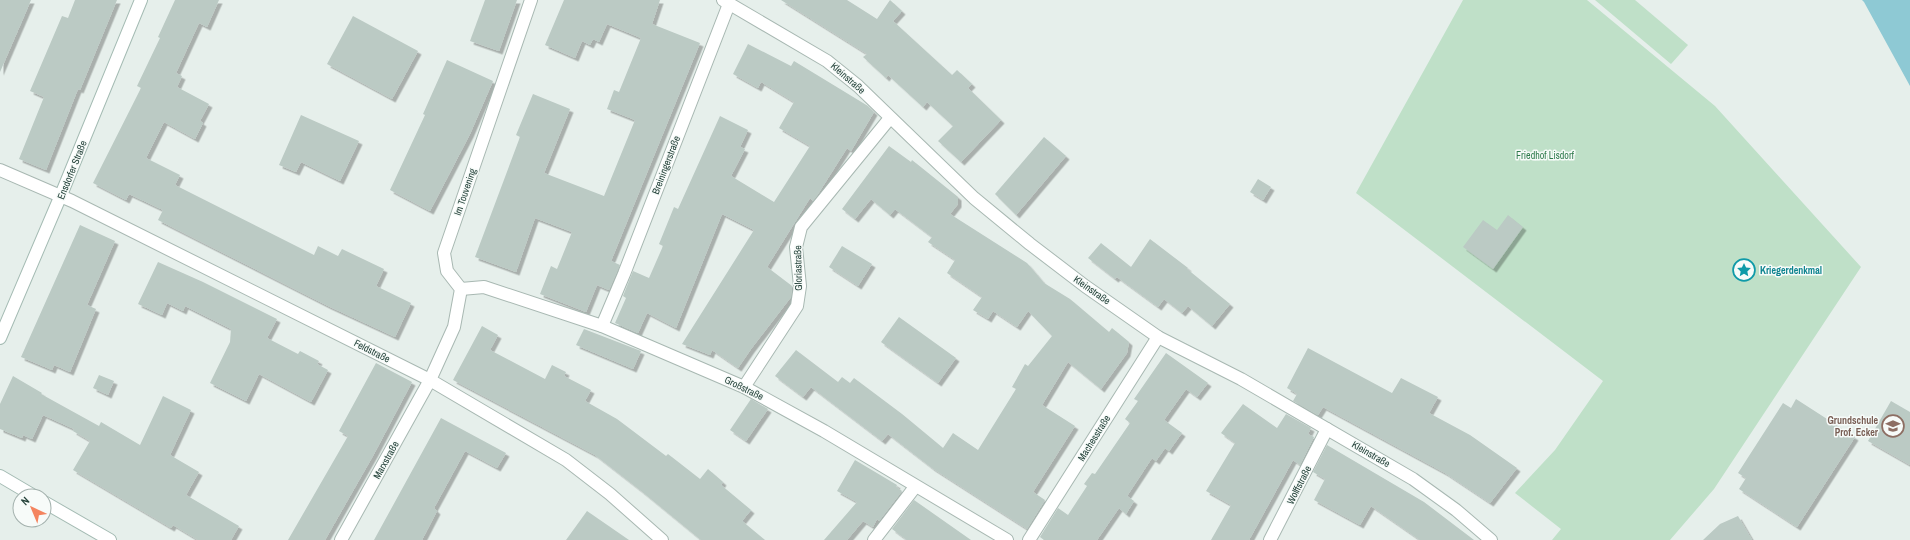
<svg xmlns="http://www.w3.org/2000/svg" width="1910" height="540" viewBox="0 0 1910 540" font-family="'Archivo Narrow',sans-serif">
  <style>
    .green { fill: #bfe0c8 }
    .water { fill: #8ec9d4 }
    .building { fill: #bbcac4; filter: url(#shadow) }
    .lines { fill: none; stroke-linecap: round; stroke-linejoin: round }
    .minor-casing { stroke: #a8b8b2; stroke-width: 14 }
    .secondary-casing { stroke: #a4bbb3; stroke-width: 14 }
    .minor { stroke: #fff; stroke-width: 12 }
    .secondary { stroke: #fff; stroke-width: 12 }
    .labels { text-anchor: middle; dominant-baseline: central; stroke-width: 3; stroke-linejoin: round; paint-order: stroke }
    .street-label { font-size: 10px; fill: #24423a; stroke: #f7fbf9 }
    .park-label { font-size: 10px; fill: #2d7a4b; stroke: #f7fbf9 }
    .culture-label { font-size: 10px; font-weight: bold; fill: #0d838f; stroke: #f7fbf9; text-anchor: start }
    .education-label { font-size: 10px; font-weight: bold; fill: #785e54; stroke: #f7fbf9; text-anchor: end }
  </style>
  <defs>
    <filter id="shadow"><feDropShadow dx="3.5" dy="3.5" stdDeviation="0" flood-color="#0004"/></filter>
  </defs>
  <rect width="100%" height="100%" fill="#e6efeb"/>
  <g class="green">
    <path d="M1463,0H1587L1715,106L1861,267L1714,489L1670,540H1552L1561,529L1515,493L1555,450L1603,381L1356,193Z"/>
    <path d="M1595,0H1635L1688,45L1671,64Z"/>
  </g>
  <path class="water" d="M1862,0H1910V86L1864,2Z"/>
  <g class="building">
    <path d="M0,0H31L0,72Z"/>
    <path d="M75,0H117L80,90L78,89L46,170L19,159L44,97L30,91L62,16L68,18Z"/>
    <path d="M175,0H219L207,27L199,23L176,73L182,76L177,87L209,104L200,121L203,123L195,139L164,122L146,158L180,175L175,185L314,255L318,246L338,256L342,249L384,269L376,286L411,303L395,337L328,306L158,220L163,210L129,194L126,200L93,183L141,88L137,86L160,38L158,37Z"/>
    <path d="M485,0H517L499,51L470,41Z"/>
    <path d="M564,0H660L652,24L700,43L611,261L620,265L609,290L597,285L586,312L540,294L551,266L557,269L572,232L535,218L516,272L475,257L520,137L516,135L533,94L570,109L544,173L604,196L635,120L607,109L614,90L619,92L641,38L607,24L599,42L593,39L590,45L582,41L575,58L545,45Z"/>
    <path d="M781,0H847L877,19L890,0L902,11L893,21L952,75L957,70L972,84L968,88L1001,120L961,162L938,141L953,126L927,102L923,107L888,75L886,78L863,57L867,54Z"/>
    <path d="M353,16L418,51L392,99L327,64Z"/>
    <path d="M748,44L791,66L794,61L868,106L874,112L851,151L847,148L818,194L813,201L810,198L767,267L792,286L791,297L751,349L738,368L712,350L710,355L682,344L754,230L722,214L676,328L647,313L638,333L615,323L626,298L623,296L633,271L649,278L663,246L659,244L674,207L678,209L720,116L748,130L740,147L745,149L731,176L774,202L810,146L779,128L794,102L761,82L758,88L733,74Z"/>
    <path d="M447,60L493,81L470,134L430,211L390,190L425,115L423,114Z"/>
    <path d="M301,115L359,141L340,181L301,162L296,172L279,165Z"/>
    <path d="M1044,137L1066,156L1016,215L995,194Z"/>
    <path d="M889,146L911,162L912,160L958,197V204L950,214L1027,263L1044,283L1070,299L1109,332L1112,328L1129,342L1127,353L1101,389L1068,362L1042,405L1075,426L1033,492L1045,500L1027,529L932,468L888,434L882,441L811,387L803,397L775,376L796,350L838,382L842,377L850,383L854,378L902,414L943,448L953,433L978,450L1016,389L1012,387L1025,364L1028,366L1052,336L1028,311L1017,327L993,311L988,319L973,310L982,297L947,273L955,260L928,242L932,237L895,209L890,215L871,199L855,219L842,209Z"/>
    <path d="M1258,179L1271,187L1263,200L1250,192Z"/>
    <path d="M1508,215L1523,227L1493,269L1463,247L1483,220L1497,230Z"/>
    <path d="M80,225L115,241L87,305L96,309L70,372L54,365L52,370L21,357Z"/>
    <path d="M1150,239L1188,268L1187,269L1230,304L1212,326L1188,306L1182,313L1164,299L1158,307L1117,277L1115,279L1088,258L1101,243L1131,267Z"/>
    <path d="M842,246L872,264L858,286L829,267Z"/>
    <path d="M158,262L203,282L277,319L267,338L298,354L300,351L319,361L317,364L328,370L311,402L259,374L246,401L210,383L230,342L231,329L185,306L183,311L167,303L162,315L138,304Z"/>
    <path d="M899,317L956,358L938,383L881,342Z"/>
    <path d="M482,326L498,335L490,350L545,379L552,365L566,372L564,376L591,390L585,401L617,419L666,456L668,454L700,479L708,469L723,482L721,485L751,510L742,521L765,540H701L640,490L595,455L453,380Z"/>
    <path d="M584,329L641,351L633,369L576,345Z"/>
    <path d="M1308,348L1392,393L1401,378L1438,397L1429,413L1470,435L1517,468L1490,503L1445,473L1323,407L1318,415L1293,401L1297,394L1287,388Z"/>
    <path d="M1166,353L1208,383L1197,397L1186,389L1164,420L1182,433L1169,451L1165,448L1156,461L1152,458L1127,496L1134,501L1126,514L1119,508L1097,540H1044L1040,537L1058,508L1068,515L1087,486L1084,484L1092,473L1095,474L1130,423L1125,419L1138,401L1134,399Z"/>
    <path d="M376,363L412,382L374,454L325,540H288L348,436L339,431Z"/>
    <path d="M99,375L114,381L108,395L93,388Z"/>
    <path d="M13,376L42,393L41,394L99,426L101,422L140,445L163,396L191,410L170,455L199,472L186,495L239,526L231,540H198L173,525L171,528L73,470L90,441L73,431L74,429L43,415L32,439L23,435L22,438L0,429V404Z"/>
    <path d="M751,399L768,409L746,441L730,430Z"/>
    <path d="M1796,399L1855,437L1797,527L1739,489L1746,478L1738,473L1783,403L1791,408Z"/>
    <path d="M1891,401L1910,412V465L1868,441Z"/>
    <path d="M1243,404L1277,428L1286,414L1311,428L1308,434L1314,437L1300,465L1293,460L1249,540H1211L1231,505L1206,491L1235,443L1221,433Z"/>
    <path d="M441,418L506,453L497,468L465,451L434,508L437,511L422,540H374Z"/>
    <path d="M1327,445L1424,502L1474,540H1420L1371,506L1360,525L1314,500L1325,479L1313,472Z"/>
    <path d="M855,460L897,485L896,487L902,491L879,521L877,519L873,527L863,521L847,540H824L857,502L837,491Z"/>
    <path d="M914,500L971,540H907L892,529Z"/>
    <path d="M587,511L629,540H566Z"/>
    <path d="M1738,516L1752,540H1703L1720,524Z"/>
  </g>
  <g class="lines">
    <g class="minor-casing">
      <g id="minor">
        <path d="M723,0L827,61L858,86L974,198L1030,244L1085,286L1158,337L1241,379L1413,479L1456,510L1491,540"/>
        <path d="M0,170L72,201L430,380L566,460L610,494L662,540"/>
        <path d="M461,289L484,287L602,326L744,387L824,431L1007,540"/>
        <path d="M602,326L624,274L729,4"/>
        <path d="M744,387L797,306L800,286L796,247L801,227L890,118"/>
        <path d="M341,540L430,380L454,327L461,289L447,271L444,253L531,0"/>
        <path d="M874,540L915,487"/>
        <path d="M1029,540L1158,337"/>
        <path d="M1270,540L1327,429"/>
      </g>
    </g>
    <g class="secondary-casing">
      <g id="secondary">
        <path d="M0,338L61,195L141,0"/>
        <path d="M0,476L34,496"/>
        <path d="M44,502L110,540"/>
      </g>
    </g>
    <use href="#minor" class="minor"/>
    <use href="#secondary" class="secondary"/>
  </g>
  <defs>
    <g id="sight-ring" transform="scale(1.15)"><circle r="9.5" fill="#f7fbf9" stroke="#0f9aa8" stroke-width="1.5"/><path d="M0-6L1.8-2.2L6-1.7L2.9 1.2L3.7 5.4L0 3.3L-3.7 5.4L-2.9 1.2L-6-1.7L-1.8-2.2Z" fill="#0f9aa8"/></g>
    <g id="school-ring" transform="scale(1.15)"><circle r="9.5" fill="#f7fbf9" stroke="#8d6e63" stroke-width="1.5"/><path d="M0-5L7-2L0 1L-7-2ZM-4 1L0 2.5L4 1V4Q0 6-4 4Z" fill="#8d6e63"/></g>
  </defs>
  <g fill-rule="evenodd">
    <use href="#sight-ring" x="1744" y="270"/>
    <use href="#school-ring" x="1893" y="426"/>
  </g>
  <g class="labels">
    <g class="street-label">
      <text transform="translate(848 78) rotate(41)">Kleinstraße</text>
      <text transform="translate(666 165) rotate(-69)">Breiningerstraße</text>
      <text transform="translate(72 170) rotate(-68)">Ensdorfer Straße</text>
      <text transform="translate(465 192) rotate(-71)">Im Touvening</text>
      <text transform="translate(798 268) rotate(-91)">Gloriastraße</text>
      <text transform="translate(1092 290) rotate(35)">Kleinstraße</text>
      <text transform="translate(372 351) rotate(27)">Feldstraße</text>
      <text transform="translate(744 388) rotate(26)">Großstraße</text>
      <text transform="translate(1094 438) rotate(-58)">Machesstraße</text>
      <text transform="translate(1371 454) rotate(30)">Kleinstraße</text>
      <text transform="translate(386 460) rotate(-61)">Marxstraße</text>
      <text transform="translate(1299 485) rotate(-63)">Wolffstraße</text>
    </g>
    <g class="park-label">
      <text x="1545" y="155">Friedhof Lisdorf</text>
    </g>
    <g class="culture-label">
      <text x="1760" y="270">Kriegerdenkmal</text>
    </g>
    <g class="education-label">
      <text x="1878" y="420">Grundschule<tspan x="1878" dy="12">Prof. Ecker</tspan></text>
    </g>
  </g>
  <g transform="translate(32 508) rotate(316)"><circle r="19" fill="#f7fbf9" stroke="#a3b1ad"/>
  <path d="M0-3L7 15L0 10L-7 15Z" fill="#f4845f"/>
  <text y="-6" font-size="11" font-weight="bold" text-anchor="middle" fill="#24423a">N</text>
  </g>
</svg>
